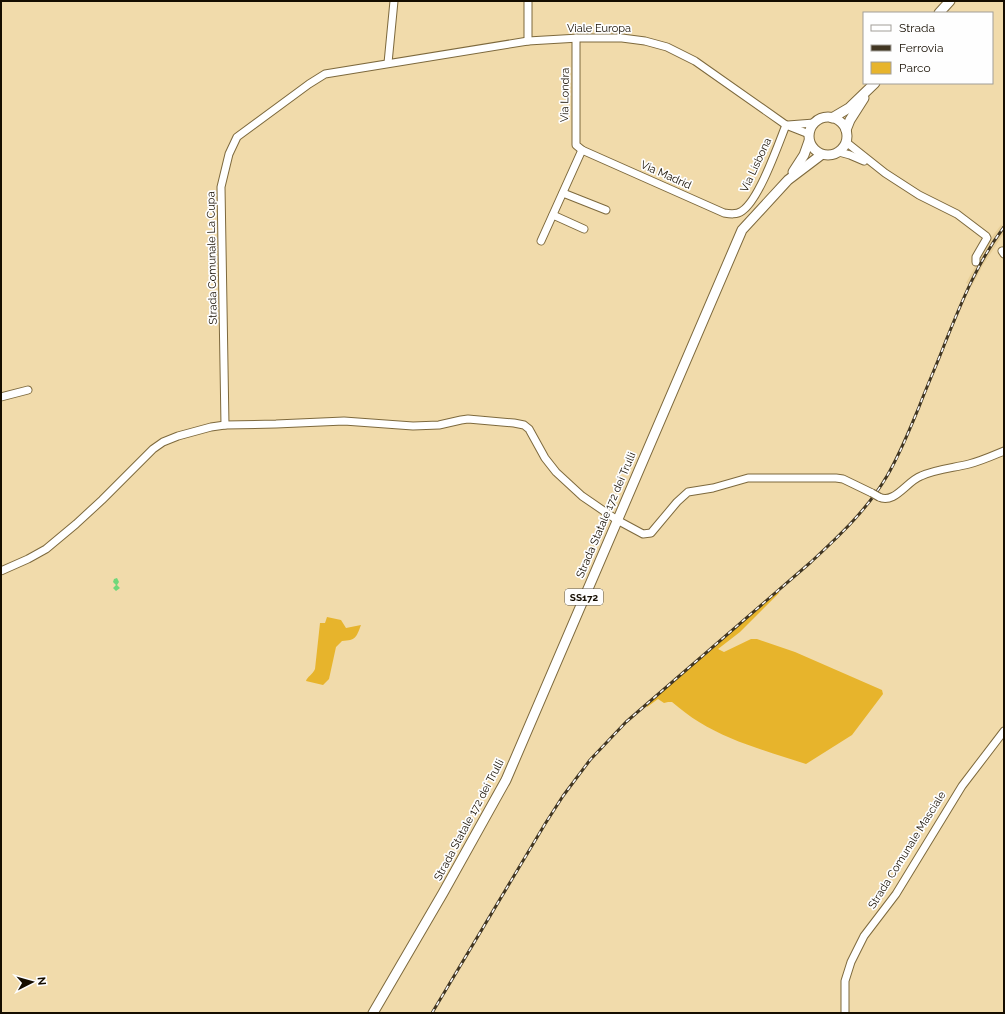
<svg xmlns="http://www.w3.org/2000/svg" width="1005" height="1014" viewBox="0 0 1005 1014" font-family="Raleway,sans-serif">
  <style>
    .built { fill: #e8cf98 }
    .green { fill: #e7b42c }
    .water { fill: #70d77a }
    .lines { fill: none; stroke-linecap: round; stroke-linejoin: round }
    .minor-casing { stroke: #7d693d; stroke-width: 9 }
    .major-casing { stroke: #7d693d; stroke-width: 11 }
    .minor { stroke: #fff; stroke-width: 7 }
    .major { stroke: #fff; stroke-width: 9 }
    .rail-casing { stroke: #413622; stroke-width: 3 }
    .rail { stroke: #fefefe; stroke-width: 1.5; stroke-dasharray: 4.5; stroke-linecap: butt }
    .minor-bridge-casing { stroke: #7d693d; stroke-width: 9; stroke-linecap: butt }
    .minor-bridge { stroke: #fff; stroke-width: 7 }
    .labels { text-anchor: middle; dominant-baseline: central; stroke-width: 3.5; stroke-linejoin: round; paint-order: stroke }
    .shield { fill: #fefefe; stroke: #5b554c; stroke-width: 1 }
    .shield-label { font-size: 10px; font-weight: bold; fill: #150d00 }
    .street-label { font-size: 11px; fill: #150d00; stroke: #fefefe }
  </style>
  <rect width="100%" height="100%" fill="#f1dbab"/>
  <path class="built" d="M1001,225L1004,227V233L983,265L972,286L966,283L991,238Z"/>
  <g class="green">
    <path d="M778,591L779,593L740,632L718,649L724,652L751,639H757L795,652L882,690L883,694L852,735L806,764C770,752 731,742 699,722C690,717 681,709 672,702H668L664,703L658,699L647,707L646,705Z"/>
    <path d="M327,617L341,620L346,628L361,625C356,638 356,640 342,641L336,647L329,679L323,685L306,681C307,677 313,674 315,669L320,623H325Z"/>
  </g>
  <path class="water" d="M117,578L119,582L117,585L120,588L116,591L113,588L116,585L113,582L114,579Z"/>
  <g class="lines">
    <g class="minor-casing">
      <g id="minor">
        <path d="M576,38V145L582,150L724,213C730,214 737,215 742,211C759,200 778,145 786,125"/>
        <path d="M528,41V1"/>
        <path d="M388,63L394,1"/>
        <path d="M788,125L814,123"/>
        <path d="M846,142L885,173L919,195L957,214L986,236L987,238L976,257V262"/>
        <path d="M839,152L850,155L864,161"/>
        <path d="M563,193L606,210"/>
        <path d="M553,215L584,229"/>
        <path d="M541,241L582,150"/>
        <path d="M1002,251L1004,254"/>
        <path d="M1,397L28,390"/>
        <path d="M225,425L221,187L229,154L237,137L309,84L325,74L528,41L579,38H622L645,41L667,47L695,61L786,125L809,134"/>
        <path d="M879,497C894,505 907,481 921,476C936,469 953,468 969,464C981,461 992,456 1004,451"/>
        <path d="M1,571L28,559L46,549L76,524L102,500L153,449L163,442L178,436L211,427L225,425L276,424L344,421L413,426L439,425L461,420L468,419L514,423L524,425L529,429L545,458L556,472L582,496L617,520L643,534L651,533L677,502L688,492L713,488L748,478H836L843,479L872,493"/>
        <path d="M845,1013V981L851,962L864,936L896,894L962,786L1004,731"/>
      </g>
    </g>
    <g class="major-casing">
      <g id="major">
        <path d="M939,13L950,1"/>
        <circle cx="828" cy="136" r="19"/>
        <path d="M832,118L849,108L875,83"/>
        <path d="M846,130L850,120L864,98"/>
        <path d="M793,172L804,155L809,141"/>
        <path d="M373,1013L443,893L506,780L742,230L788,180L821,155"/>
      </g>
    </g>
    <use href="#minor" class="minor"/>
    <use href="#major" class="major"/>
    <g class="rail-casing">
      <path id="rail" d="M432,1013L545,824L563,796L590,760L626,722L811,562C839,536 867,510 887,476C900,454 909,431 919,407C927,386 937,364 945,343C962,301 977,263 1004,227"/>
    </g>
    <use href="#rail" class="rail"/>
    <g class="minor-bridge-casing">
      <path id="minor-bridge" d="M872,493L879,497"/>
    </g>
    <use href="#minor-bridge" class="minor-bridge"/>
  </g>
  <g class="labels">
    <rect class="shield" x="565" y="589" width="38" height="16" rx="3"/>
    <g class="shield-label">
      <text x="584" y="597">SS172</text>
    </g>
    <g class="street-label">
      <text x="599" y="28">Viale Europa</text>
      <text transform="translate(565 95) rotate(-89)">Via Londra</text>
      <text transform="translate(756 165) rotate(-65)">Via Lisbona</text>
      <text transform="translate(666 175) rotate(24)">Via Madrid</text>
      <text transform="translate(212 258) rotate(-91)">Strada Comunale La Cupa</text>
      <text transform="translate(606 515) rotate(-67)">Strada Statale 172 dei Trulli</text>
      <text transform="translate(469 820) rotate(-62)">Strada Statale 172 dei Trulli</text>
      <text transform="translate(907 850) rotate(-58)">Strada Comunale Masciale</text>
    </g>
  </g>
  <rect width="1005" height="1014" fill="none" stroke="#150d00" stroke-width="4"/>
  <rect x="863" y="12" width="130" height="72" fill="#fefefe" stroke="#a19e98"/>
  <rect x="871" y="25" width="20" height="6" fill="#ffffff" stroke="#a19e98"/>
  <text x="899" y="32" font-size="12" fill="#150d00">Strada</text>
  <rect x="871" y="45" width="20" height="6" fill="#413622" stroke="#a19e98"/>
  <text x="899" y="52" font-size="12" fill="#150d00">Ferrovia</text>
  <rect x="871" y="62" width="20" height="12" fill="#e7b42c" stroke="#a19e98"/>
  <text x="899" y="72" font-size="12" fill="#150d00">Parco</text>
  <g transform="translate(32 982) rotate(84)" stroke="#fefefe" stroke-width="3" paint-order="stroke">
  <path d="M0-3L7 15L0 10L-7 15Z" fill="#150d00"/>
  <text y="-6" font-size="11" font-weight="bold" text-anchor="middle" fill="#150d00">N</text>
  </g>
</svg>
